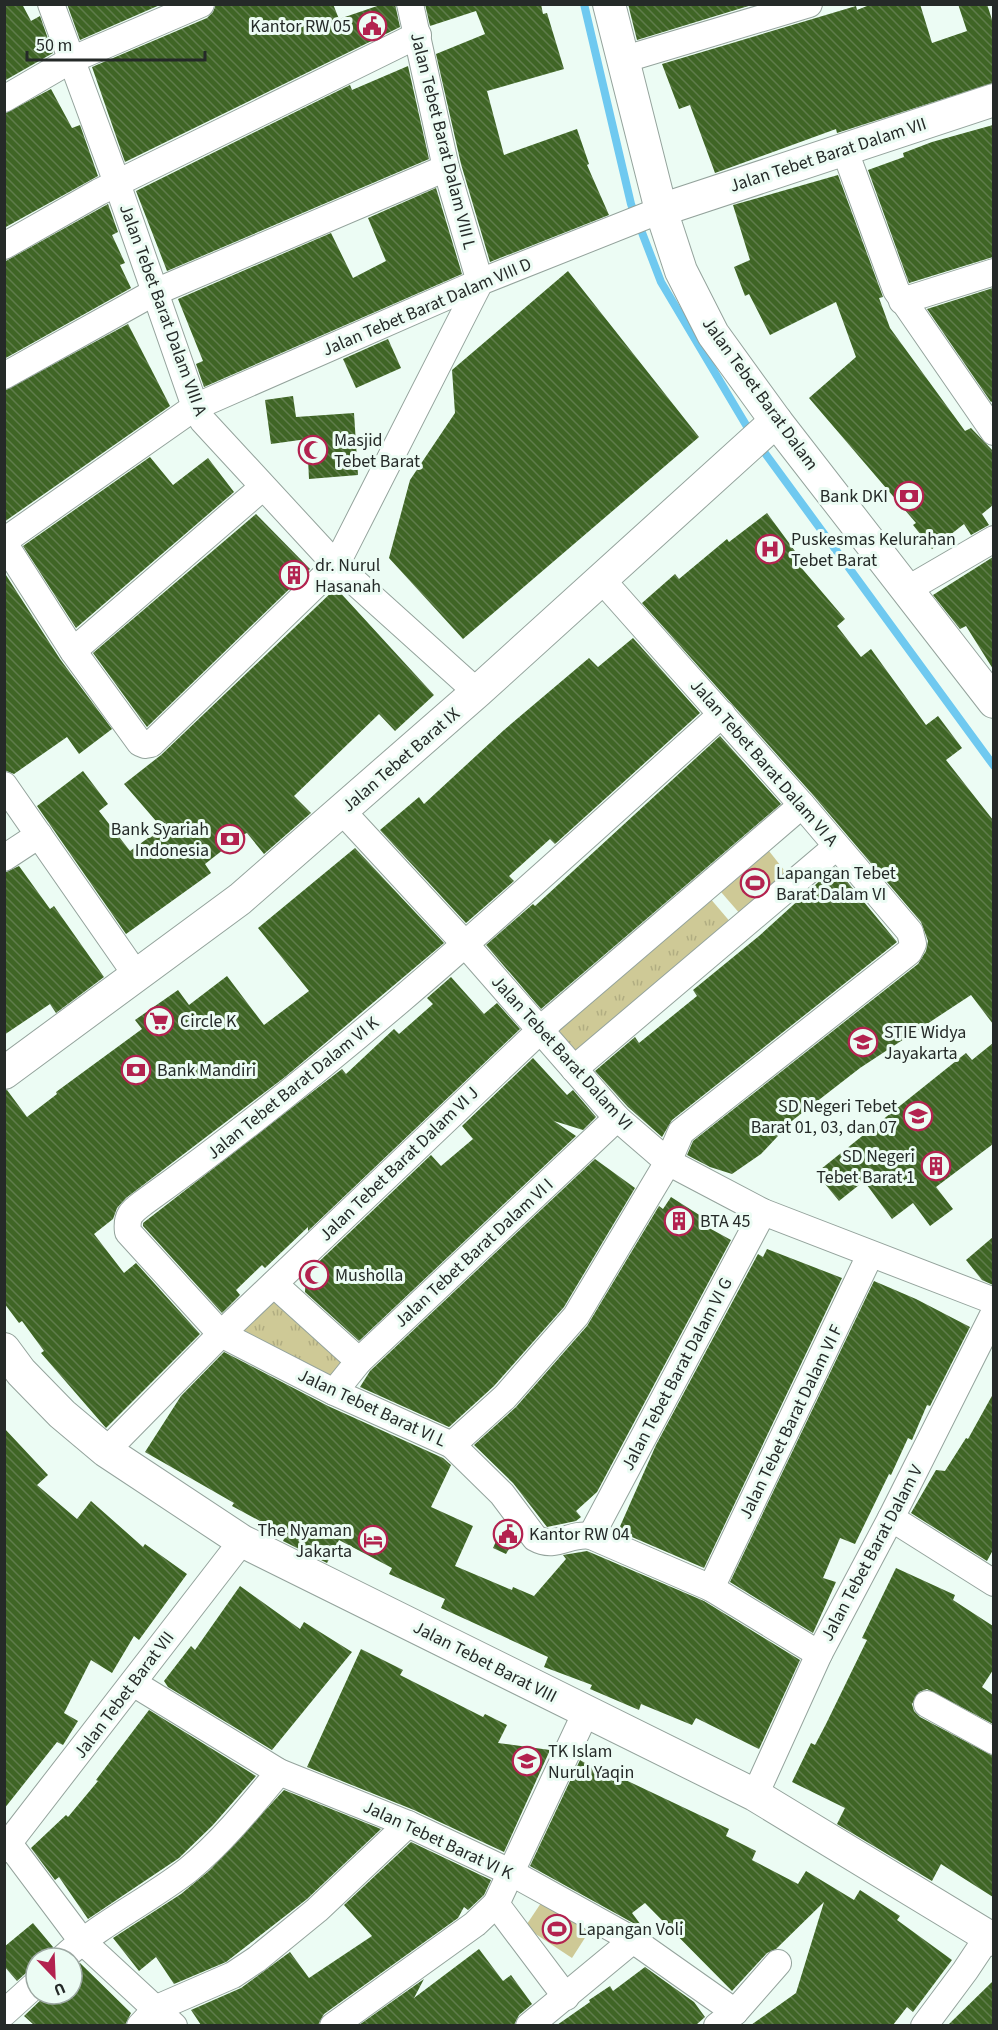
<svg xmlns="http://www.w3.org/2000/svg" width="998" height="2030" viewBox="0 0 998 2030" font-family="'Source Sans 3',sans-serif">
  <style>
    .grass { fill: #cec996 }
    .park { fill: url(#park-tufts) }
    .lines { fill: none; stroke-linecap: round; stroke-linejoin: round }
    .stream { stroke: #6fc9f0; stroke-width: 8 }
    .building { fill: url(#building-back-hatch) }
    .minor-casing { stroke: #94a39c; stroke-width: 28 }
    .tertiary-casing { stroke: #94a39c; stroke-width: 34 }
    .minor { stroke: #fff; stroke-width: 26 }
    .tertiary { stroke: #fff; stroke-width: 32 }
    .labels { text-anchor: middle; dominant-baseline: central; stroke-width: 6; stroke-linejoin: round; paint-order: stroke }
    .poi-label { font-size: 18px; fill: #252a28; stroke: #ecfcf4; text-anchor: start }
    .street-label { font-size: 18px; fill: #252a28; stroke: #ecfcf4 }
  </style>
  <defs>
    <pattern id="park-tufts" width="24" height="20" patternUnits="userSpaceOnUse" patternTransform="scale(1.5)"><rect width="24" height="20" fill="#cec996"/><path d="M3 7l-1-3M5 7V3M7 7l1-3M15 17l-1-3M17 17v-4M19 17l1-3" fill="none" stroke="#b1ad81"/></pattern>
    <pattern id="building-back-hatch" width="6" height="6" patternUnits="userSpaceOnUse" patternTransform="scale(1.5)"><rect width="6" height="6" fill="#3f6525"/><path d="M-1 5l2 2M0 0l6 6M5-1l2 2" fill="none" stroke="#5f7c4b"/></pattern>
  </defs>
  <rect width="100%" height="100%" fill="#ecfcf4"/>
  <g class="grass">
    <path d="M769,851L788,875L741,915L721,892Z"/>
    <path d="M543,1900L590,1930L572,1958L525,1927Z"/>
  </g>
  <g class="park">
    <path d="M709,897L732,924L577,1058L554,1032Z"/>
    <path d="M272,1296L348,1362L331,1388L229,1333Z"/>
  </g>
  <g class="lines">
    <g class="stream">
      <path d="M584,4L631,204L661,282L752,435"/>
      <path d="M759,445L994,766"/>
    </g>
  </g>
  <g class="building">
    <path d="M4,4H22L31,21L40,16L53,53L4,81Z"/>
    <path d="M67,4H162L80,40Z"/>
    <path d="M216,4H333L339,19L383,4H395L400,27L125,162L92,67L207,18L213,12Z"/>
    <path d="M425,4H541L543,14L547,13L564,69L487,91L504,155L577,129L589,164L587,165L609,215L490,262L461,164L436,54L485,34L476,11L430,26Z"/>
    <path d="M628,4H755L637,40Z"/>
    <path d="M872,4H920L932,43L967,31L958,4H987L993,23V83L837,133L836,129L715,173L690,105L679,109L662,64L856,6L857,10Z"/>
    <path d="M408,66L429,159L167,271L136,191L350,85L352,90Z"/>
    <path d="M51,89L72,128L80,125L98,176L4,228V114Z"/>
    <path d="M993,125V257L909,283L868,170L904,157L903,153L932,142Z"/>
    <path d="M838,175L883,297L879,298L890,328L965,431L971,428L993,451V505L982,514L989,525L971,535L964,524L932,549L913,525L916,523L809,398L856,357L836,302L770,335L749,294L745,296L734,267L750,260L733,205Z"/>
    <path d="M436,188L462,274L204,387L196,364L203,361L178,299L331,233L353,278L386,261L368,218Z"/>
    <path d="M108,204L118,232L112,235L125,263L120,265L131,288L4,359V262Z"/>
    <path d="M568,271L699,437L463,639L389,558L410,480L455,413L452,370Z"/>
    <path d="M993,288V401L991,402L927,309Z"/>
    <path d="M128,324L170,406L4,522V391Z"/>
    <path d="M388,339L401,368L356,388L343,359Z"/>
    <path d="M293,396L296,417L354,413L358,475L309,479L307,439L271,444L265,400Z"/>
    <path d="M150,457L173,485L208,458L234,492L76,628L23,546Z"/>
    <path d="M767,513L803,562L799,565L845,619L837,626L861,657L871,649L926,725L938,716L962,748L946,760L993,820V1024L971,995L860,1068L793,1120L761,1154L732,1174L710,1167L687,1155L693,1141L918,964L926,951L928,941L921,922L813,795L642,603L675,574L679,579L727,539L729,542Z"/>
    <path d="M256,514L310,569L147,727L93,653Z"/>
    <path d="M993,557V669L966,626L960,629L933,595Z"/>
    <path d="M4,572L60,659L112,729L79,754L67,737L14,774L4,770Z"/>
    <path d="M336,588L434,695L395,731L379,714L294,796L311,813L264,854L247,833L242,835L205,864L211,873L126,934L37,806L83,771L108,804L99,811L130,851L162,828L124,784L161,755Z"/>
    <path d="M633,638L700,713L555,844L550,839L509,876L514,881L466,923L380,830L419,797L424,804L504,730L589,658L598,667Z"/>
    <path d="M720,736L781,804L541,1009L486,945L533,904L535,906Z"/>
    <path d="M355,848L444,943L285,1077L126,1198L117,1208L113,1219L94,1234L124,1273L136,1263L200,1334L106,1428L41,1353L44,1351L22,1321L19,1323L4,1303V1091L7,1090L27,1117L57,1094L56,1092L142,1029L135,1020L178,990L189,1005L227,976L264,1025L309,991L258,928Z"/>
    <path d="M19,866L50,909L54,906L104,977L56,1013L50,1004L4,1035V873Z"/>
    <path d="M835,867L897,942L672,1120L662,1137L628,1107L595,1071L635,1037L639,1043L697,996L693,990L759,936Z"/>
    <path d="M451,977L484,1014L497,1003L520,1029L308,1231V1227L265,1268L262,1265L236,1290L240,1295L222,1313L143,1226V1223L342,1069L346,1074L394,1029L399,1034L433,1004L427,998Z"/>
    <path d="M993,1043V1144L936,1187L953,1209L930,1226L913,1203L892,1219L864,1181L839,1201L816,1173L966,1053L972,1060Z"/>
    <path d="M533,1058L567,1095L573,1090L596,1117L583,1130L554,1121L576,1136L359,1341L305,1292L306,1274L431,1155L441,1166L473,1139L462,1126Z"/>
    <path d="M595,1159L635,1188L564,1307L494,1386L449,1427L360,1387L370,1371Z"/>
    <path d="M671,1197L704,1218L700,1223L731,1240L597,1492L576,1511L581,1517L576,1521L547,1527L513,1483L474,1445L516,1407L587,1326L659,1206L663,1209Z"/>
    <path d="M993,1237V1285L982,1280L966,1260Z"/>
    <path d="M767,1249L842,1278L704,1568L618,1531L656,1445L758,1254L763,1257Z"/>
    <path d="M874,1281L916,1299L970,1327L930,1406L927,1405L912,1440L908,1438L891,1475L889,1474L855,1544L840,1538L823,1578L836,1582L813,1633L730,1582Z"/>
    <path d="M224,1352L328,1406L443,1458L451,1465L431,1507L473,1526L455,1566L512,1590L513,1587L534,1596L566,1559L563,1555L587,1551L704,1601L800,1660L759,1749L696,1718L692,1725L641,1704L639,1710L590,1689L592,1685L544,1667L548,1657L441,1608L445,1599L389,1574L392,1568L339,1540L327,1563L283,1541L286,1535L232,1506L234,1503L145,1452L181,1396Z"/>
    <path d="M993,1394V1550L987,1561L911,1513L936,1470L945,1471L966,1438L968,1439Z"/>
    <path d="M4,1428L48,1475L37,1485L77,1519L91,1501L143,1547L145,1544L187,1574L139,1640L134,1636L112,1673L91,1660L64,1713L78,1721L63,1745L57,1742L4,1809Z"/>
    <path d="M505,1522L516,1537L506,1554L493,1548Z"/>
    <path d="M896,1568L955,1595L953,1600L993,1626V1670L982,1687L993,1695V1724L927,1689L919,1692L912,1704L914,1711L920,1717L993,1756V1897L941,1864L932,1881L837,1824L845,1808L792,1782L811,1743L815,1745L826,1724L867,1640L862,1638Z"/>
    <path d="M240,1586L300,1629L304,1622L352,1652L272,1750L168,1687L164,1681L191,1646L195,1650Z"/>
    <path d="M361,1649L403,1670L400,1675L483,1717L485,1714L507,1725L498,1743L550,1750L504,1852L414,1810L307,1767Z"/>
    <path d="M149,1710L256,1776L213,1825L179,1858L88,1919L59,1877L55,1880L31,1848L66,1815L68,1817L98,1781L96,1780Z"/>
    <path d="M580,1760L612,1779L615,1775L729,1829L726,1836L756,1851L752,1860L798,1884L806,1871L854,1900L860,1890L900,1916L897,1920L952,1960L913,2012L907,2007L893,2025H751L796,1993L824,1902L776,1949L767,1953L732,1991L645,1903L632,1913L644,1929L530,1866Z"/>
    <path d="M284,1790L381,1829L307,1899L226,1962L174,1984L156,1957L139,1971L113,1938L181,1894L210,1870Z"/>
    <path d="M411,1842L491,1880L484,1895L468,1910L464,1907L458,1918L324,2014L318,2025H201L191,2010L241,1988L290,1952L309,1978L372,1936L344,1905Z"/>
    <path d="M33,1923L53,1947L48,1958H36V1969L26,1973L17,1981L4,1966V1947Z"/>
    <path d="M479,1949L503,1981L511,1975L532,2004L519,2015L514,2025H359L424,1979L414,1998Z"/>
    <path d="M80,1963L131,2013L125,2025H34L24,2016L47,1994H72V1970Z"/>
    <path d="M645,1967L694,2002L705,2017L696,2025H557L590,2002L589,2000L610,1986L613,1991Z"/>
    <path d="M993,1981V2025H948Z"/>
  </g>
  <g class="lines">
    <g class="minor-casing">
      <g id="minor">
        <path d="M51,4L117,183L195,407L203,421L336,565L477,692"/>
        <path d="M622,60L809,4"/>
        <path d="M4,99L71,60L201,4"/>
        <path d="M845,151L896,290L994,432"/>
        <path d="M4,246L99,192L418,35"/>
        <path d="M902,301L994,272"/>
        <path d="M4,376L153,293L446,168"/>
        <path d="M4,541L195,407L480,282L661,210"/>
        <path d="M4,543L73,651L140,743L145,745L151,744L336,565L480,282L446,168L410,4"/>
        <path d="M908,589L994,539"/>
        <path d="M73,651L263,487"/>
        <path d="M722,714C534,883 349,1056 143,1203C131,1212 126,1216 128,1232L221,1334L334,1392L452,1445L502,1494L535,1538C556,1550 570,1532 591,1536L711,1588L819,1654"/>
        <path d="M4,785L137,976"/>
        <path d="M342,811L465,944L617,1118L668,1162L763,1212L994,1301"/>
        <path d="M4,858L39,835"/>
        <path d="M574,1069L836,847"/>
        <path d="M274,1284L359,1361"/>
        <path d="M334,1392L359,1361L617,1118"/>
        <path d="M452,1445L505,1397L576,1316L668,1162L681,1132L909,952L913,944L910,932L802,805L602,580"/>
        <path d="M106,1451L221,1334L551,1020L802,805"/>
        <path d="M891,1518L994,1583"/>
        <path d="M591,1536L763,1212"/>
        <path d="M711,1588L870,1255"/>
        <path d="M133,1683L279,1772L408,1824L512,1873L633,1940L735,2012"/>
        <path d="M927,1704L994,1741"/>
        <path d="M755,1795L819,1654L891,1518L994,1313"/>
        <path d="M10,1845L82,1941L174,2026"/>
        <path d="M4,1849L242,1541"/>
        <path d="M496,1904L566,1997"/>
        <path d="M63,1958C101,1923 148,1901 188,1870C222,1842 251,1806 279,1772"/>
        <path d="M4,2013L36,1984"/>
        <path d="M140,2026L157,2008L233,1975L257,1959L317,1910L408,1824"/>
        <path d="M333,2026L475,1924L496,1904L586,1712"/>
        <path d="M529,2026L633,1940"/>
        <path d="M717,2026L735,2012L778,1963"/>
        <path d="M924,2026L965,1971L989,1935"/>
      </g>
    </g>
    <g class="tertiary-casing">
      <g id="tertiary">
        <path d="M609,4L661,210L681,271L713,334L776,421L994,702"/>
        <path d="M661,210L994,100"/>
        <path d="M4,1073L240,899L477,692L776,421"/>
        <path d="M4,1349L21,1372L62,1414L106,1451L242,1541L755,1795L994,1940"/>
      </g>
    </g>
    <use href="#minor" class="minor"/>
    <use href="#tertiary" class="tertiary"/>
  </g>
  <defs>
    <g id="civic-ring" transform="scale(1.5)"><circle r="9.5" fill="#ecfcf4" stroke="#b3224f" stroke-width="1.5"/><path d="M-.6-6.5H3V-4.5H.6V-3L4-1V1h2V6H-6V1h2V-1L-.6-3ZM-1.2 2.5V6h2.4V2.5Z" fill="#b3224f"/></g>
    <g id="mosque-ring" transform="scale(1.5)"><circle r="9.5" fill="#ecfcf4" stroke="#b3224f" stroke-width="1.5"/><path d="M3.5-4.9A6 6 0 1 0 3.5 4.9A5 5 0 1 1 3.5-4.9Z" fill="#b3224f"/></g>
    <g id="bank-ring" transform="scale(1.5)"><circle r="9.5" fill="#ecfcf4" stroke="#b3224f" stroke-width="1.5"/><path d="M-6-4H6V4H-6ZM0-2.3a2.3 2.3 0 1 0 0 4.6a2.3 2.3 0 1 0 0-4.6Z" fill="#b3224f"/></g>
    <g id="hospital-ring" transform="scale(1.5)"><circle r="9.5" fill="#ecfcf4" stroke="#b3224f" stroke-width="1.5"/><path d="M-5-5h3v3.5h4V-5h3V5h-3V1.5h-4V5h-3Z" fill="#b3224f"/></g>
    <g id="building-ring" transform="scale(1.5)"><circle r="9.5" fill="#ecfcf4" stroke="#b3224f" stroke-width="1.5"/><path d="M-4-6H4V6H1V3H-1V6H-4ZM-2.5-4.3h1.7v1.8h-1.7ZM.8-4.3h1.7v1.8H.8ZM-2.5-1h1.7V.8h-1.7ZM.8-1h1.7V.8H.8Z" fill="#b3224f"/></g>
    <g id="stadium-ring" transform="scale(1.5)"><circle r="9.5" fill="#ecfcf4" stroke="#b3224f" stroke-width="1.5"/><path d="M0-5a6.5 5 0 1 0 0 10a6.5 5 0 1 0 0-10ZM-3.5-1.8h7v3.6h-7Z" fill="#b3224f"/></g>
    <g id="supermarket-ring" transform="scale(1.5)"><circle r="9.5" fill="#ecfcf4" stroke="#b3224f" stroke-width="1.5"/><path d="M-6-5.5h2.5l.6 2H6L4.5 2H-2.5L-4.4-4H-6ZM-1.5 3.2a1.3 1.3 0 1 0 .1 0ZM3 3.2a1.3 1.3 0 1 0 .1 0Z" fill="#b3224f"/></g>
    <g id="university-ring" transform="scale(1.5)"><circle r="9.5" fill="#ecfcf4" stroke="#b3224f" stroke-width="1.5"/><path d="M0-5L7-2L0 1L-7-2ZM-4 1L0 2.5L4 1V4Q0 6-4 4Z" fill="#b3224f"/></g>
    <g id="school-ring" transform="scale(1.5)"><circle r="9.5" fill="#ecfcf4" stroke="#b3224f" stroke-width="1.5"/><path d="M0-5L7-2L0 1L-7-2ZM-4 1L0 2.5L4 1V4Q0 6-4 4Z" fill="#b3224f"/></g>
    <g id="hotel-ring" transform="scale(1.5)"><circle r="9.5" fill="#ecfcf4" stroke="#b3224f" stroke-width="1.5"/><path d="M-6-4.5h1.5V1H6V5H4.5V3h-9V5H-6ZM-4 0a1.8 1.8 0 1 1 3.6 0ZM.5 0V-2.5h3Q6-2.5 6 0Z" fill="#b3224f"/></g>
  </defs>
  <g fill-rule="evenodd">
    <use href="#civic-ring" x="372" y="26"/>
    <use href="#mosque-ring" x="313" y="450"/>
    <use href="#bank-ring" x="909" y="496"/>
    <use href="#hospital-ring" x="770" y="549"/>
    <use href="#building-ring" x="294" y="575"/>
    <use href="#bank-ring" x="230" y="839"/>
    <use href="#stadium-ring" x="755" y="883"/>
    <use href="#supermarket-ring" x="159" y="1021"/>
    <use href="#university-ring" x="863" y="1042"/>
    <use href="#bank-ring" x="136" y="1070"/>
    <use href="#school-ring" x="918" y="1116"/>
    <use href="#building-ring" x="936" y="1166"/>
    <use href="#building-ring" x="679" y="1221"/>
    <use href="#mosque-ring" x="314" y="1275"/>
    <use href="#civic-ring" x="508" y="1534"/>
    <use href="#hotel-ring" x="373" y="1540"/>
    <use href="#school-ring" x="527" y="1761"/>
    <use href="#stadium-ring" x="557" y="1929"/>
  </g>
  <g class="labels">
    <g class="poi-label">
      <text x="351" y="26" text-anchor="end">Kantor RW 05</text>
      <text x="334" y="440">Masjid<tspan x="334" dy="21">Tebet Barat</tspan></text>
      <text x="888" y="496" text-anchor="end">Bank DKI</text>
      <text x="791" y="539">Puskesmas Kelurahan<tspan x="791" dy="21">Tebet Barat</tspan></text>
      <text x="315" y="565">dr. Nurul<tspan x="315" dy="21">Hasanah</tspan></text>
      <text x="209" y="829" text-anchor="end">Bank Syariah<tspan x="209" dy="21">Indonesia</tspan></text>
      <text x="776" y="873">Lapangan Tebet<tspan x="776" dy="21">Barat Dalam VI</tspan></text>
      <text x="180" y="1021">Circle K</text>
      <text x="884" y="1032">STIE Widya<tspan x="884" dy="21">Jayakarta</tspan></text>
      <text x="157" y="1070">Bank Mandiri</text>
      <text x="897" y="1106" text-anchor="end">SD Negeri Tebet<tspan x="897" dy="21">Barat 01, 03, dan 07</tspan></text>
      <text x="915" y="1156" text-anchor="end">SD Negeri<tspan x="915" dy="21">Tebet Barat 1</tspan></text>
      <text x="700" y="1221">BTA 45</text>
      <text x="335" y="1275">Musholla</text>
      <text x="352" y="1530" text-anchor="end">The Nyaman<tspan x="352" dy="21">Jakarta</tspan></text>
      <text x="529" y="1534">Kantor RW 04</text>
      <text x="548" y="1751">TK Islam<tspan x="548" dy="21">Nurul Yaqin</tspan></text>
      <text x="578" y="1929">Lapangan Voli</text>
    </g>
    <g class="street-label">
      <text transform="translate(443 141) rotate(76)">Jalan Tebet Barat Dalam VIII L</text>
      <text transform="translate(828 155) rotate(-18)">Jalan Tebet Barat Dalam VII</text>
      <text transform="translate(427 307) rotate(-23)">Jalan Tebet Barat Dalam VIII D</text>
      <text transform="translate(163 310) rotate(70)">Jalan Tebet Barat Dalam VIII A</text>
      <text transform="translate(760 394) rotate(54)">Jalan Tebet Barat Dalam</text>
      <text transform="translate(401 760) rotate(-41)">Jalan Tebet Barat IX</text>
      <text transform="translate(764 763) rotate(49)">Jalan Tebet Barat Dalam VI A</text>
      <text transform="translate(562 1053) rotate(48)">Jalan Tebet Barat Dalam VI</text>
      <text transform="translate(293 1088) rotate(-39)">Jalan Tebet Barat Dalam VI K</text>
      <text transform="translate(399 1164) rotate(-44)">Jalan Tebet Barat Dalam VI J</text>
      <text transform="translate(474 1253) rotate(-43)">Jalan Tebet Barat Dalam VI I</text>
      <text transform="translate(677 1374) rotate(-62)">Jalan Tebet Barat Dalam VI G</text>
      <text transform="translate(372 1408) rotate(25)">Jalan Tebet Barat VI L</text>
      <text transform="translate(791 1422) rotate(-64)">Jalan Tebet Barat Dalam VI F</text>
      <text transform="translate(872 1553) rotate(-62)">Jalan Tebet Barat Dalam V</text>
      <text transform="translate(485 1662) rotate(27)">Jalan Tebet Barat VIII</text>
      <text transform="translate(124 1695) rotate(-53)">Jalan Tebet Barat VII</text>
      <text transform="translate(438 1840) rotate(25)">Jalan Tebet Barat VI K</text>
    </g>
  </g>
  <rect width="998" height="2030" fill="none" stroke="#252a28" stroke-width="12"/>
  <g transform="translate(54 1976) rotate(157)"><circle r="28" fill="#ecfcf4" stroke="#9ca8a2" stroke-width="1.5"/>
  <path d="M0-4.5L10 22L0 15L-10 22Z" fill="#b3224f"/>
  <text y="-9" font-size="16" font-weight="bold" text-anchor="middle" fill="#252a28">U</text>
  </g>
  <path d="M27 51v9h178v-9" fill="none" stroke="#252a28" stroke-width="3"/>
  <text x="36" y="51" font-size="18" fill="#252a28" stroke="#ecfcf4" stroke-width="4.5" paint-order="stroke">50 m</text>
</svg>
